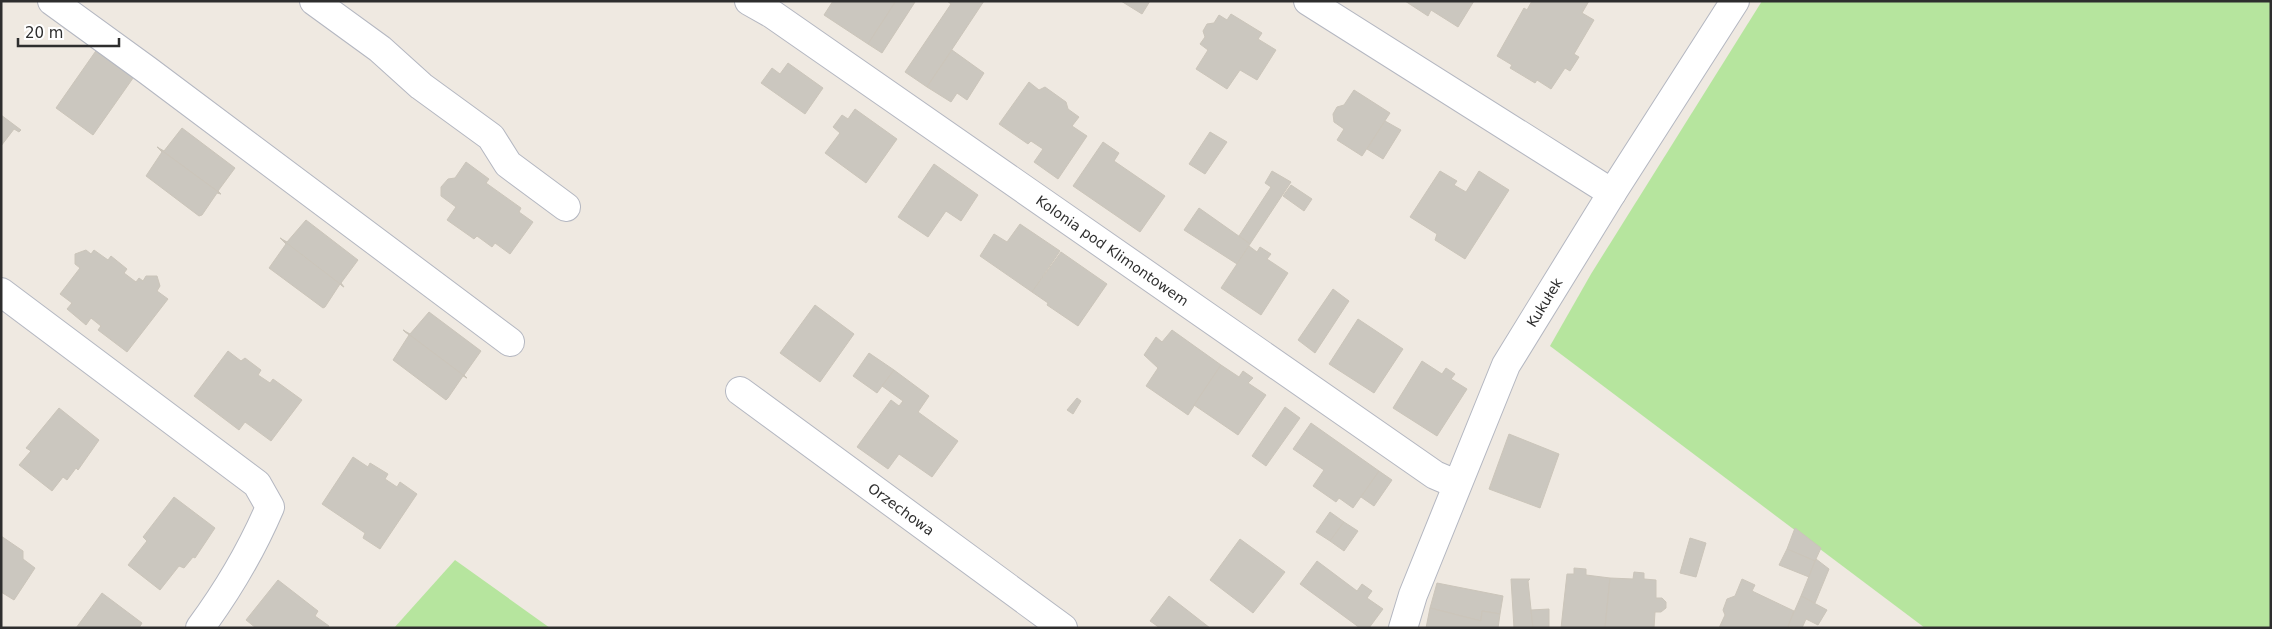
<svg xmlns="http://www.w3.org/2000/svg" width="2272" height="629" viewBox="0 0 2272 629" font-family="'DejaVu Sans',sans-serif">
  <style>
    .green { fill: #b6e59e }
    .building { fill: #cbc7bf; stroke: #cbc5ba }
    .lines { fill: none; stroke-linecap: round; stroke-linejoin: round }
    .minor-casing { stroke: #b4b7c1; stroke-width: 30 }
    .minor { stroke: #fff; stroke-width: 28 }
    .labels { text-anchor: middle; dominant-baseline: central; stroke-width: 4.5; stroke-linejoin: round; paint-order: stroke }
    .street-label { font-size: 14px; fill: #2e2e2e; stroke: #fff }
  </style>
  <rect width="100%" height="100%" fill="#efe9e1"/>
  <g class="green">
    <path d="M1762,1H2271V628H1925L1550,346L1591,274Z"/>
    <path d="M455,560L550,628H394Z"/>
  </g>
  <g class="building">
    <path d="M833,1H896L868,44L824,15Z"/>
    <path d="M896,1L915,2L882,53L868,44Z"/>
    <path d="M947,1H984L927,87L905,72L951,4Z"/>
    <path d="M1121,1H1150L1142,14Z"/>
    <path d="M1405,1H1474L1458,27L1431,10L1428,16Z"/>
    <path d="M1532,1H1589L1582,13L1594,20L1574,54L1579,57L1570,71L1565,68L1551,89L1537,80L1535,83L1510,68L1512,65L1497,56L1524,8L1527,10Z"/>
    <path d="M1231,14L1262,33L1258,39L1276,50L1257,80L1240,70L1227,89L1196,69L1208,50L1200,44L1205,37L1203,31L1207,24L1214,23L1219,15L1227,20Z"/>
    <path d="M100,45L138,71L93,135L56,108Z"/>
    <path d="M952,50L984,73L967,100L957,93L951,102L927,87Z"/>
    <path d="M788,63L823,88L805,114L761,83L772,68L780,74Z"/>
    <path d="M1029,82L1039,90L1045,87L1066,102L1068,109L1079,117L1072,126L1087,136L1058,179L1034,162L1043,149L1031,141L1028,144L999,124Z"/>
    <path d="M1354,90L1390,113L1362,156L1337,140L1344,129L1334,122L1333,114L1337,107L1344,105Z"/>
    <path d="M855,109L897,139L866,183L825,153L840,133L833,127L842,115L848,119Z"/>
    <path d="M1,115L21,130L19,132L14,129L1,146Z"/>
    <path d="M1385,121L1401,130L1383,159L1367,149Z"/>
    <path d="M182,128L235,168L218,191L221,194L157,147L164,151Z"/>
    <path d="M1210,132L1227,142L1205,174L1189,164Z"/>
    <path d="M1103,142L1119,153L1114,161L1165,196L1140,232L1073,186Z"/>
    <path d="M157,147L221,194L217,193L202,215L199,216L146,176L162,152Z"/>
    <path d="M466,162L489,179L486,183L521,208L519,212L533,222L510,254L495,243L492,247L477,236L474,239L447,220L456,207L441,196V187L448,179L455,178Z"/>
    <path d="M934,164L978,195L961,221L946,211L928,237L898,217Z"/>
    <path d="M1272,171L1291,182L1250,244L1239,236L1271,187L1265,183Z"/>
    <path d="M1440,171L1457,181L1454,185L1466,192L1479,171L1509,190L1465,259L1435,240L1437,234L1410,217Z"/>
    <path d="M1291,185L1312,199L1304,211L1283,196Z"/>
    <path d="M1199,208L1250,244L1237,264L1184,230Z"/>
    <path d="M306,220L358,260L341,283L344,287L280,238L287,242Z"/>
    <path d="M1020,224L1060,251L1032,292L980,256L994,234L1007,242Z"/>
    <path d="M280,238L344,287L340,284L325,307L323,308L269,268L286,244Z"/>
    <path d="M1249,246L1257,252L1260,247L1271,254L1267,259L1288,273L1261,315L1221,288Z"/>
    <path d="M86,250L91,254L94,250L108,260L111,256L127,269L124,273L136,282L139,278L143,281L146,276H157L160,286L157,291L168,299L127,352L98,330L101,326L91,318L86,325L67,309L72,303L60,294L80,268L75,264V254Z"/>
    <path d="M1061,252L1107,284L1078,326L1047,305L1048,303L1032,292Z"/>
    <path d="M1333,289L1349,301L1315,353L1298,340Z"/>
    <path d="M815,305L854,334L820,382L780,353Z"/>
    <path d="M429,312L481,351L464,375L467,378L403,330L410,334Z"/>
    <path d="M1358,319L1403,349L1374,393L1329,364Z"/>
    <path d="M403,330L467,378L463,376L448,398L446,400L393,360L409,335Z"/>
    <path d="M1172,330L1221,365L1188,415L1146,386L1158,368L1144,355L1156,337L1162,342Z"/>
    <path d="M228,351L241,361L245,358L261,370L258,375L270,383L273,379L302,400L271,441L245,422L239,430L194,396Z"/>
    <path d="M869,353L894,370L877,393L853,376Z"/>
    <path d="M1422,361L1442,374L1446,368L1455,374L1451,379L1467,389L1437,436L1393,408Z"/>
    <path d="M1221,365L1239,377L1243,371L1253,378L1248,383L1266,395L1238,435L1194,405Z"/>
    <path d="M894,370L929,396L918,412L958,441L932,477L899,454L888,469L857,447L891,400L899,406L903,401L882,386Z"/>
    <path d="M1077,398L1081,401L1073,414L1067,410Z"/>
    <path d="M1285,407L1300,418L1266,466L1252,456Z"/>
    <path d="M59,408L99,440L78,470L76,468L67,480L63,477L52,491L19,465L31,451L26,448Z"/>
    <path d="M1311,423L1379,471L1353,508L1339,498L1336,502L1313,486L1324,470L1293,449Z"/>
    <path d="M1509,434L1559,454L1540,508L1489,489Z"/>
    <path d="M353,457L368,467L370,463L388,474L385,479L397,487L400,482L417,494L380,549L363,538L365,533L322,504Z"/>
    <path d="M1379,471L1392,480L1374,506L1361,497Z"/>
    <path d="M174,497L215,528L195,558L193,557L184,568L179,566L160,590L128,565L147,541L143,537Z"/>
    <path d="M1330,512L1344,522L1330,541L1316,532Z"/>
    <path d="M1344,522L1358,531L1344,551L1330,541Z"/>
    <path d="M1795,528L1821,548L1815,561L1787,549Z"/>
    <path d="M1,536L23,551V559L35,568L14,600L1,592Z"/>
    <path d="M1690,538L1706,543L1696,577L1680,573Z"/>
    <path d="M1240,539L1285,572L1253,613L1210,580Z"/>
    <path d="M1787,549L1815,561L1809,577L1779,565Z"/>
    <path d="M1816,559L1829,569L1815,603L1801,596Z"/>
    <path d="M1317,561L1357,591L1362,584L1372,591L1367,598L1383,609L1369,628H1360L1300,584Z"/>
    <path d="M1574,568L1586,569V575L1610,578L1605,628H1561L1567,574H1574Z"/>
    <path d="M1634,572L1644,573V579L1656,580V598H1662L1666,602V608L1661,612H1655L1654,628H1605L1610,578L1633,579Z"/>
    <path d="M1511,579H1530L1528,581L1533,628H1514Z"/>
    <path d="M1742,579L1755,585L1752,591L1794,611L1788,628H1719L1725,615L1723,610L1727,599L1735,596Z"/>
    <path d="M278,580L318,611L315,616L329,626L328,628H256L246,620Z"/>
    <path d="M1437,583L1503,596L1500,614L1482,611L1481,621L1430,608Z"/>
    <path d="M102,593L142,623L139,628H76Z"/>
    <path d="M1169,596L1210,628H1160L1150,621Z"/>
    <path d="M1801,596L1827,610L1818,625L1806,619L1802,628L1788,626Z"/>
    <path d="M1430,608L1481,621L1482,611L1500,614L1498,628H1426Z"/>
    <path d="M1549,609V628H1533L1531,610Z"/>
  </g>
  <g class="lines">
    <g class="minor-casing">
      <g id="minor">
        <path d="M52,1L147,70L510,342"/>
        <path d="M314,1L380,49L421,86L491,137L508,164L566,207"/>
        <path id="s1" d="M749,1L772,14L1435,475L1456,484"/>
        <path d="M1308,1L1612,193"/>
        <path d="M1,292L257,484L270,507C252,549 228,590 200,628"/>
        <path id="s2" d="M740,391L1063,628"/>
        <path id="s3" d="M1403,628L1413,595L1506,365L1612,193L1735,1"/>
      </g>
    </g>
    <use href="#minor" class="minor"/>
  </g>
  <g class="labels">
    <g class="street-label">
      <text stroke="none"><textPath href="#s1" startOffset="441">Kolonia pod Klimontowem</textPath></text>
      <text stroke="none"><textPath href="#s3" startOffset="356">Kukułek</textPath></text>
      <text stroke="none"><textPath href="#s2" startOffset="200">Orzechowa</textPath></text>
    </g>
  </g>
  <rect width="2272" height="629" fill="none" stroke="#2e2e2e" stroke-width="5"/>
  <path d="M18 38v8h101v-8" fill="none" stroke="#2e2e2e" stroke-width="2.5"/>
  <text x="25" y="38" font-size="15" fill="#2e2e2e" stroke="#ffffff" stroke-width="4" paint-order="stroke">20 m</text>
</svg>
